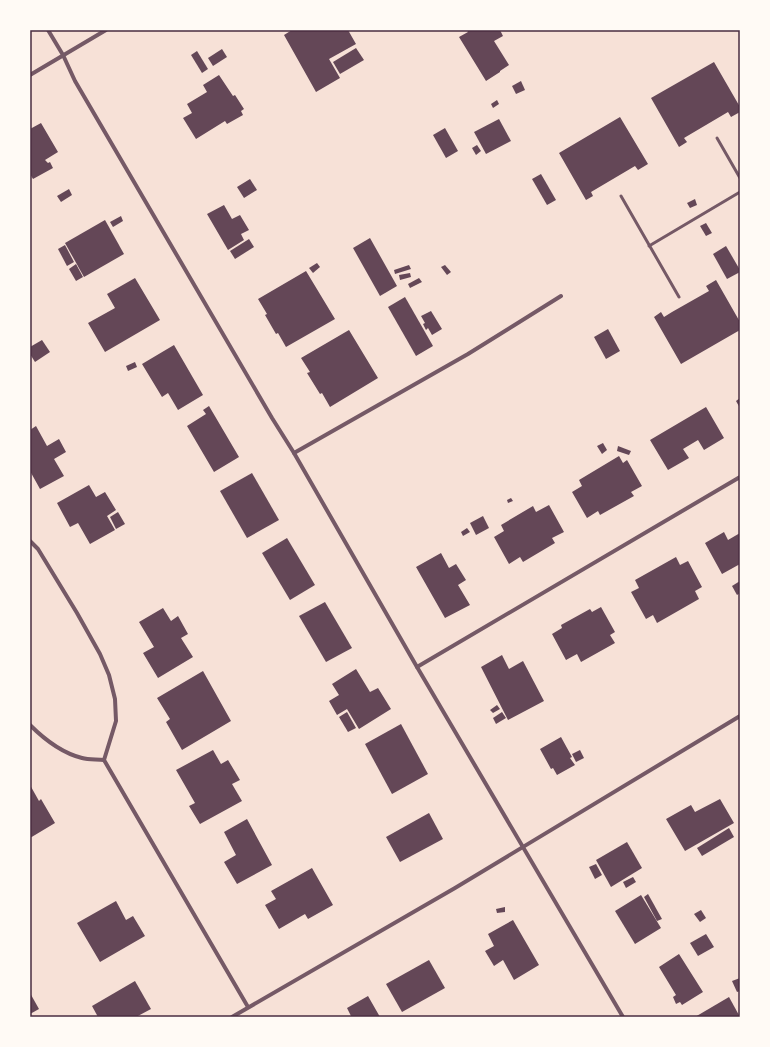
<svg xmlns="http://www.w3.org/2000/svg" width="770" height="1047" viewBox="0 0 770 1047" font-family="'Titillium Web',sans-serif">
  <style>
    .building { fill: #644757 }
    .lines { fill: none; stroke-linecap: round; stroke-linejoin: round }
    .service { stroke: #755966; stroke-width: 3 }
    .minor { stroke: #755966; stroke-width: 4 }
    .neatline { fill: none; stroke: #4a2c40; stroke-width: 1.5 }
  </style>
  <rect width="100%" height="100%" fill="#f7e1d7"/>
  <g class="building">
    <path d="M292,30H348L356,44L329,59L340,78L316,92L284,35Z"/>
    <path d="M467,30H500L503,36L494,41L509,65L500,71V72L486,81L459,37L468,32Z"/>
    <path d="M356,48L364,60L340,74L333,62Z"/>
    <path d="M222,49L227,57L213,66L208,58Z"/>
    <path d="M197,51L208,69L202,73L191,55Z"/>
    <path d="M714,62L740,107V112L731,117L728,112L684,138L687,142L679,147L651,98Z"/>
    <path d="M219,75L233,96L235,95L244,109L241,111L243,115L227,124L225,121L196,139L183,118L192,113L187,104L207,92L203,85Z"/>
    <path d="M521,81L525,90L516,94L512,86Z"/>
    <path d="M497,100L499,104L493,108L491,104Z"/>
    <path d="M620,117L648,164L638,170L635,166L591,192L593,196L586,200L559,153Z"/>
    <path d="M499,119L511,141L486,154L474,132Z"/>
    <path d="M41,123L58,152L45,160L48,163L50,162L53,168L33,179L30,174V129Z"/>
    <path d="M445,128L458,151L446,158L433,135Z"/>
    <path d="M477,145L481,151L476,155L472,148Z"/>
    <path d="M541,174L556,200L547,205L532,179Z"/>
    <path d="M250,179L257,190L244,198L237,187Z"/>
    <path d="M69,189L72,195L61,202L57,196Z"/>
    <path d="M695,199L697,205L690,208L687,203Z"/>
    <path d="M224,205L232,219L240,215L249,230L241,234L244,240L228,250L207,214Z"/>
    <path d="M121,216L123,221L113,227L110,222Z"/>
    <path d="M105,220L124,254L84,277L65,243Z"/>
    <path d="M706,223L712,233L706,236L700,226Z"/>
    <path d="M370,238L397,286L380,296L353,248Z"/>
    <path d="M249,239L254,247L235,259L230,251Z"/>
    <path d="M65,245L74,262L67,266L58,249Z"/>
    <path d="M726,246L740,270V272L727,279L713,254Z"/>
    <path d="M317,263L320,267L313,273L309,268Z"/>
    <path d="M76,264L83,277L76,281L69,269Z"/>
    <path d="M409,265L411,269L395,274L394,270Z"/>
    <path d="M445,265L451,272L447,275L441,267Z"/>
    <path d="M306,271L335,319L286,347L278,333L276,334L265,315L267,314L258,299Z"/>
    <path d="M410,273L411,277L400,280L399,275Z"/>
    <path d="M135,278L160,320L105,352L88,323L115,308L107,294Z"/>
    <path d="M419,278L422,282L410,288L408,284Z"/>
    <path d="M716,280L740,322V330L681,364L654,317L661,312L664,317L672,312L709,291L706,286Z"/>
    <path d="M405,297L433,346L416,356L388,307Z"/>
    <path d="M431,311L442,329L432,335L428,328L426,330L423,324L425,323L421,316Z"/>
    <path d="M608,329L620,351L606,359L594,337Z"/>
    <path d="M349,330L378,378L330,407L322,393L320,394L307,373L310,372L301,358Z"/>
    <path d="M42,340L50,352L35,362L30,354V347Z"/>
    <path d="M174,345L203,395L178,410L168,393L162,397L142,364Z"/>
    <path d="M135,362L137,367L128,371L126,366Z"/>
    <path d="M740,398V408L736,401Z"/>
    <path d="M209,406L239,457L214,472L187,426L206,414L203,410Z"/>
    <path d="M706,407L724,438L704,450L698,440L683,449L689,458L668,470L650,440Z"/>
    <path d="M36,426L47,446L59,439L66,452L54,459L64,476L40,489L30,471V430Z"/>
    <path d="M603,443L607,450L602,454L597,446Z"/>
    <path d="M618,446L631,451L629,455L617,451Z"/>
    <path d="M619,456L623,463L627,460L642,486L631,492L634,496L600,515L598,511L587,518L572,492L582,486L579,480Z"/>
    <path d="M252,473L279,520L247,538L220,491Z"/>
    <path d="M89,485L96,497L105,492L116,510L107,516L115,530L90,544L78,523L70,527L57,503Z"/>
    <path d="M511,498L513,501L508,503L507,500Z"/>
    <path d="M549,505L564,532L552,538L555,543L523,562L520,557L509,564L494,537L504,531L501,525L533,506L536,512Z"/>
    <path d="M118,512L125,524L116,529L110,517Z"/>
    <path d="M483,516L489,528L476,535L470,523Z"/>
    <path d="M467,528L470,532L463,536L461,532Z"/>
    <path d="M724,532L728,540L740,533V564L722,574L705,543Z"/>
    <path d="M287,538L315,585L290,600L262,553Z"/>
    <path d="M441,553L449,568L456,564L466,580L458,585L470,605L445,618L416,567Z"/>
    <path d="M676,557L680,565L688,561L702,587L695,591L699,599L657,623L653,615L646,619L631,592L639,588L635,580Z"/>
    <path d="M740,581V593L737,595L732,586Z"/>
    <path d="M325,602L352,648L326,662L299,616Z"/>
    <path d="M601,607L615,632L610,635L615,643L581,662L577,654L566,660L552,634L562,628L561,625L590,609L592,612Z"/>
    <path d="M163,608L171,621L178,616L188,634L181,638L193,657L158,678L143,653L154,647L139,622Z"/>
    <path d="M502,655L509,669L523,661L544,701L508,720L481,667Z"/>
    <path d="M356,669L370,692L378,688L391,709L359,729L347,709L337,715L329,701L339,695L332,684Z"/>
    <path d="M203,671L231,721L182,750L166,722L170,719L157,698Z"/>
    <path d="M497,705L500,709L493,713L490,710Z"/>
    <path d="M347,712L356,728L348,732L339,717Z"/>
    <path d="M502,712L506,718L496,724L493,718Z"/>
    <path d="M401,724L428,774L392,794L365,744Z"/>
    <path d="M561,737L572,757L570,758L575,765L557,775L553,768L551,769L540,749Z"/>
    <path d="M213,750L221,764L228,760L240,780L232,784L242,801L200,824L189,806L195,803L176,770Z"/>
    <path d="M580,750L584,758L576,762L572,754Z"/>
    <path d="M30,785L39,801L41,799L55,823L30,838Z"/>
    <path d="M720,799L734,823L685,851L666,819L691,805L695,812Z"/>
    <path d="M429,813L443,839L400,862L386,837Z"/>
    <path d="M247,819L272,865L237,884L224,862L236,855L224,832Z"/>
    <path d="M729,828L734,837L702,856L697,848Z"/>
    <path d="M627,842L642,868L611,887L596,860Z"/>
    <path d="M596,864L602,875L595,879L589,867Z"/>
    <path d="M312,868L333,905L308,919L305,914L279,929L265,905L276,899L271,891Z"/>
    <path d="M633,877L636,882L626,888L623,882Z"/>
    <path d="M648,894L662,919L657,921L644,897Z"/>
    <path d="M641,895L661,928L635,944L615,911Z"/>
    <path d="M116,901L126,920L133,916L145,936L100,962L77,923Z"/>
    <path d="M505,907V912L497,913L496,909Z"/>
    <path d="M701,910L706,918L700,922L694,914Z"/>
    <path d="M513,920L539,965L514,980L503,960L494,966L485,951L494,946L488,934Z"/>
    <path d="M706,934L714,947L698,956L690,943Z"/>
    <path d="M679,954L703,992L682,1005L680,1002L676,1004L673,997L676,995L659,967Z"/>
    <path d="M429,960L445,988L402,1012L386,984Z"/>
    <path d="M740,978V991L737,992L732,981Z"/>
    <path d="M135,981L151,1009L136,1017H98L92,1006Z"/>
    <path d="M30,993L39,1009L30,1014Z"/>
    <path d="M368,996L380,1017H349L351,1016L347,1008Z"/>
    <path d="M729,997L740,1017H695Z"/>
  </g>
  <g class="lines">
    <g class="service">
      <path d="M717,138L740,178"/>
      <path d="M621,196L679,297"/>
      <path d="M649,246L740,192"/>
    </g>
    <g class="minor">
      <path d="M48,30L63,55L75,81L272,418L294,453L417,667L623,1017"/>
      <path d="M30,75L106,30"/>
      <path d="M294,453L468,354L561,296"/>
      <path d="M30,541L38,549L77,613L100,654L109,675L115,699L116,721L104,760L248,1007"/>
      <path d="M417,667L740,477"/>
      <path d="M30,725C44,739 62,753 82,758C89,760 97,759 104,760"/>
      <path d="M232,1017L455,888L740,716"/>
    </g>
  </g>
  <rect width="770" height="1047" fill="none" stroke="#fffaf5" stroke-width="62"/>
  <rect x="31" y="31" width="708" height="985" class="neatline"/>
</svg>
